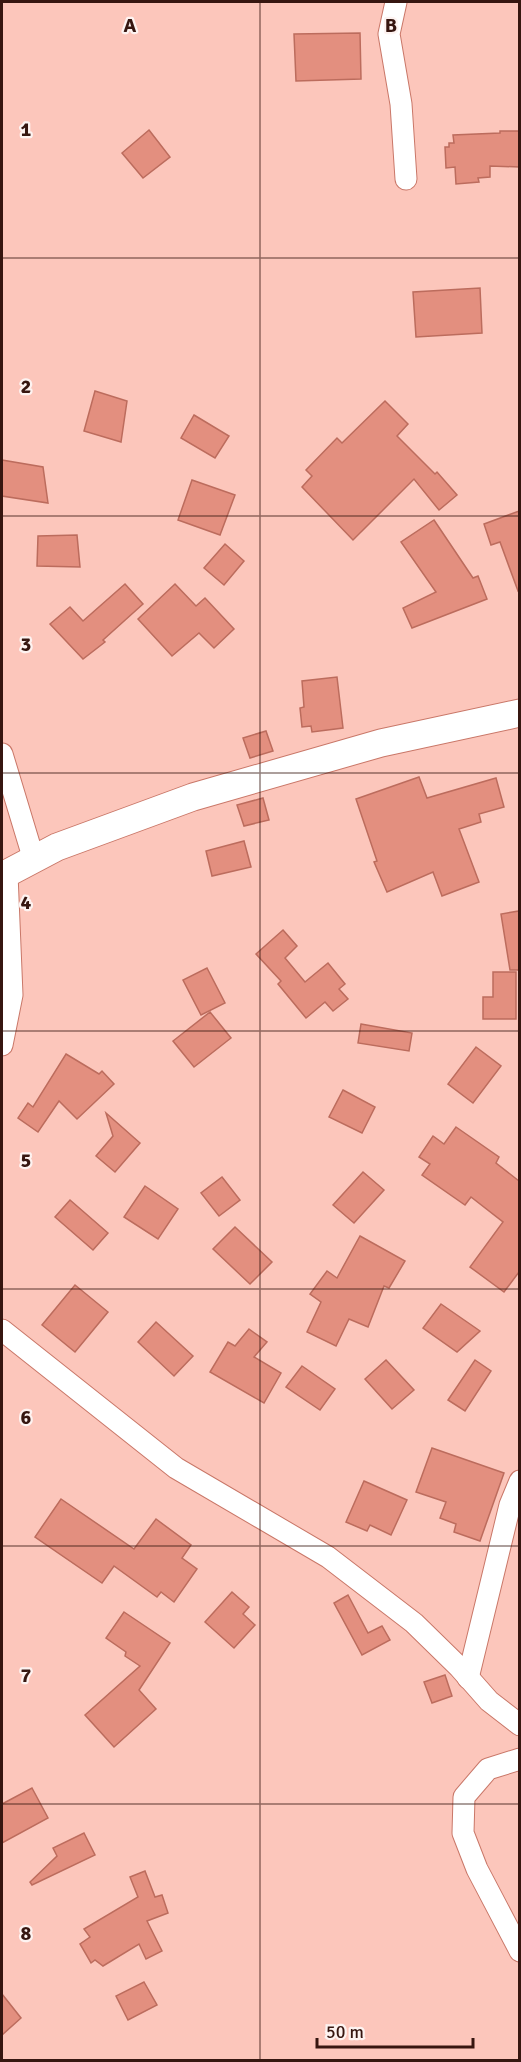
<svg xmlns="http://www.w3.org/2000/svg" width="521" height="2062" viewBox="0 0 521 2062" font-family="Signika,sans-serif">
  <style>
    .building { fill: #e38f7f; stroke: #bc6c5d; stroke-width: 1.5 }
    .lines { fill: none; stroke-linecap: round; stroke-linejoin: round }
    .minor-casing { stroke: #c97768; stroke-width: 23 }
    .tertiary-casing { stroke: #c97768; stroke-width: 29 }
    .minor { stroke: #fff; stroke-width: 21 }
    .tertiary { stroke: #fff; stroke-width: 27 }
    .grid { fill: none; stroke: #361610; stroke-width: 1.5; stroke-opacity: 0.55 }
    .grid-label { font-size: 20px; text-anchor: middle; font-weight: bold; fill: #361610; stroke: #fdf3f1; stroke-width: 4.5; stroke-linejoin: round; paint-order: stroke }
  </style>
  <rect width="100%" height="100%" fill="#fcc6bb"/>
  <g class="building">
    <path d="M360,33L361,79L296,81L294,34Z"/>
    <path d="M149,130L170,157L143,178L122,153Z"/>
    <path d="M500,131H519V167L490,166V177L478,178L479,182L456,184L455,167L446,168L445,147H449V143H454L453,135L500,133Z"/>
    <path d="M480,288L482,333L416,337L413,292Z"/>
    <path d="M95,391L127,401L121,442L84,431Z"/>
    <path d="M385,401L408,424L397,436L435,474L437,472L457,495L439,510L414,479L353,540L302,487L312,476L306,470L337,438L342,443Z"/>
    <path d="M194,415L229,436L215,458L181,438Z"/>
    <path d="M2,460L43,467L48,503L2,496Z"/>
    <path d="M192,480L235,495L220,535L178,520Z"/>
    <path d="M519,511V590L518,591L500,542L491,545L484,524Z"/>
    <path d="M434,520L473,578L478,576L487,599L412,628L403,608L436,592L401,542Z"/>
    <path d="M77,535L80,567L37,566L38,536Z"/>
    <path d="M225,544L244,561L224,585L204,568Z"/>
    <path d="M125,584L143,604L103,640L105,642L83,659L50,624L70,607L83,621Z"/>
    <path d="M175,584L196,606L205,598L234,629L214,648L199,633L172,656L138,619Z"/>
    <path d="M337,677L343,728L312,732L311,726L302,727L300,708L304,707L302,681Z"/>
    <path d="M266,731L273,751L250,758L243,738Z"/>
    <path d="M419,777L427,798L496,778L504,807L479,814L481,822L459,829L479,882L442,896L433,872L387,892L374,862L377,861L356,799Z"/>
    <path d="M263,798L269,820L244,826L237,805Z"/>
    <path d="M244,841L251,867L212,876L206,851Z"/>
    <path d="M519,911V970H510L501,914Z"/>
    <path d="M283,930L297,946L285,958L305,982L328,963L345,984L339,989L348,999L333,1011L325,1002L306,1018L278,984L281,981L256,954Z"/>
    <path d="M207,968L225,1003L201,1015L183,980Z"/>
    <path d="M493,972H516V1019H483V997H493Z"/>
    <path d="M210,1012L231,1038L194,1067L173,1041Z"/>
    <path d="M361,1024L412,1033L409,1051L358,1043Z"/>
    <path d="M476,1047L501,1066L473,1103L448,1084Z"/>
    <path d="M66,1054L99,1074L102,1071L114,1084L77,1119L59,1101L38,1132L18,1118L28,1103L33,1107Z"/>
    <path d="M343,1090L375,1107L362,1133L329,1117Z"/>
    <path d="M106,1113L140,1143L115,1172L96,1156L113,1136Z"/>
    <path d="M456,1127L499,1157L496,1163L519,1181V1272L504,1292L470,1267L503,1222L471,1197L465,1205L422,1175L430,1164L419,1157L433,1136L444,1144Z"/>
    <path d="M363,1172L384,1190L354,1223L333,1205Z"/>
    <path d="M222,1177L240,1200L219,1216L201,1193Z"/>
    <path d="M145,1186L178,1209L158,1239L124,1217Z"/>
    <path d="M70,1200L108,1233L93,1250L55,1217Z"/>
    <path d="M235,1227L272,1262L250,1284L213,1249Z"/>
    <path d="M360,1236L405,1261L389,1288L384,1286L368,1327L349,1319L336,1346L307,1332L321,1302L310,1294L327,1271L337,1278Z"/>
    <path d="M75,1285L108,1312L75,1352L42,1325Z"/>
    <path d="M441,1304L480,1331L457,1352L423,1328Z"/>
    <path d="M156,1322L193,1356L174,1376L138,1342Z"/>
    <path d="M249,1329L267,1342L254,1357L281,1373L264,1403L210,1372L228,1342L235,1346Z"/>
    <path d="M386,1360L414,1390L392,1409L365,1379Z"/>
    <path d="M475,1360L491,1371L465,1411L448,1400Z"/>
    <path d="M302,1366L335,1389L320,1410L286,1387Z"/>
    <path d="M432,1448L504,1473L480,1541L454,1532L456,1524L440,1518L446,1502L416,1492Z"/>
    <path d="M364,1481L407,1500L391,1535L370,1525L367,1531L346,1522Z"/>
    <path d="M61,1499L134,1549L156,1519L191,1545L182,1558L197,1569L174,1602L161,1592L157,1597L114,1566L102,1583L35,1537Z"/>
    <path d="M232,1592L249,1607L243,1614L255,1625L234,1648L205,1622Z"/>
    <path d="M348,1595L368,1633L382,1626L390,1640L362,1655L334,1603Z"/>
    <path d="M124,1612L170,1643L139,1690L156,1709L114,1747L85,1715L140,1666L125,1656L126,1652L106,1638Z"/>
    <path d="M445,1675L452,1696L432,1703L424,1682Z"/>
    <path d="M32,1788L48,1818L2,1843V1804Z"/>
    <path d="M84,1833L95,1855L32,1885L30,1882L57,1856L53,1848Z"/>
    <path d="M145,1871L155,1897L162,1895L168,1913L147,1921L162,1951L146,1959L139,1944L103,1966L95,1960L91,1963L80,1944L90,1937L84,1929L138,1897L130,1877Z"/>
    <path d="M144,1982L157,2005L128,2020L116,1996Z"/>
    <path d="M2,1994L21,2018L2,2035Z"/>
  </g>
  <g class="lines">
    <g class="minor-casing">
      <g id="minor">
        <path d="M396,2L389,34L401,104L406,179"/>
        <path d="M2,754L34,860"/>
        <path d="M2,1045L12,995L7,874"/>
        <path d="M2,1330L176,1468L328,1557L414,1623L459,1667L489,1701L520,1725"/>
        <path d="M468,1678L510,1505L520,1481"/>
        <path d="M520,1759L488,1769L464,1797L463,1833L477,1869L520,1951"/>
      </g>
    </g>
    <g class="tertiary-casing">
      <path id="tertiary" d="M2,876L57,847L193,797L381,743L520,713"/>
    </g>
    <use href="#minor" class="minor"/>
    <use href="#tertiary" class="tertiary"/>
  </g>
  <path class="grid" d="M260,2V2060M2,258H520M2,516H520M2,773H520M2,1031H520M2,1289H520M2,1546H520M2,1804H520"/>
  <g class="grid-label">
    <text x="130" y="32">A</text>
    <text x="391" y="32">B</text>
    <text x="26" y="136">1</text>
    <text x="26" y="393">2</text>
    <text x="26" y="651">3</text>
    <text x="26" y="909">4</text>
    <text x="26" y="1167">5</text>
    <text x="26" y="1424">6</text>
    <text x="26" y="1682">7</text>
    <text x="26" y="1940">8</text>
  </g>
  <rect width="521" height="2062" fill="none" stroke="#361610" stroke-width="6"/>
  <path d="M317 2038v9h156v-9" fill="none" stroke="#361610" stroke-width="3"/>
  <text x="326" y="2038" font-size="18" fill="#361610" stroke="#fdf3f1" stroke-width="4.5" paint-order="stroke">50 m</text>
</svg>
